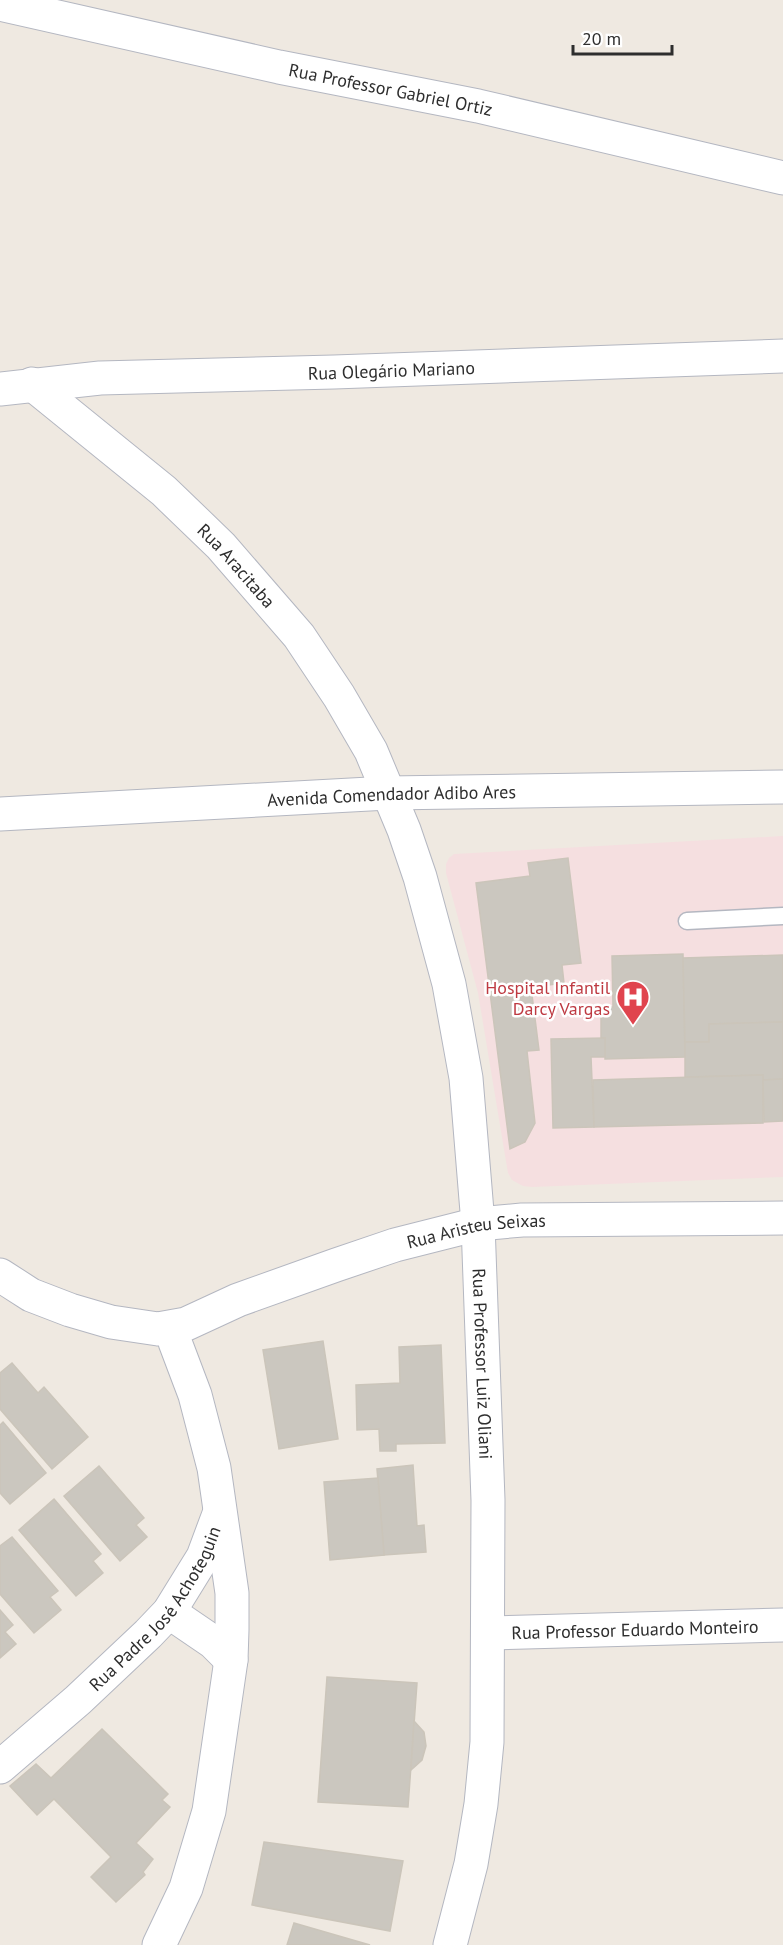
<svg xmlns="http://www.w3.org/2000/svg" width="783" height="1945" viewBox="0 0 783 1945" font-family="'PT Sans',sans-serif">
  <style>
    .medical { fill: #f5dfe0 }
    .building { fill: #cbc7bf; stroke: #cbc5ba; stroke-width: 1.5 }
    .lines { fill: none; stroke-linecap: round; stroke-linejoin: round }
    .lane-casing { stroke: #b4b7c1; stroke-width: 19 }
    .street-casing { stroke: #b4b7c1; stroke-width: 35 }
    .lane { stroke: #fff; stroke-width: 16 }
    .street { stroke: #fff; stroke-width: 33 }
    .labels { text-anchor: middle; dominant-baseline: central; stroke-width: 5; stroke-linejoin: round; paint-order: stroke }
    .street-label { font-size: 18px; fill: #2e2e2e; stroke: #fff }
    .health-label { font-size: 18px; fill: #be3a42; stroke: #fff; text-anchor: end }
  </style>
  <rect width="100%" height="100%" fill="#efe9e1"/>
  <path class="medical" d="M783,836V1177L532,1187L523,1186L512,1180L508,1173L478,993L446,873V864L449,858L454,854Z"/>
  <g class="building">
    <path d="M568,858L581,963L562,965L564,983L531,987L539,1050L527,1051L535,1123L525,1142L510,1149L476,883L530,876L528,863Z"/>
    <path d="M683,954L685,1057L605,1059V1038H601V1007H613L612,956Z"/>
    <path d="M783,955V1022L709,1024V1042H685L683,958Z"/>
    <path d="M783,1022V1079L763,1080V1075L685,1077V1042H709V1024Z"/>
    <path d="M605,1038V1057H591L594,1127L553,1128L551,1039Z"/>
    <path d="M763,1075V1123L594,1127L593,1080Z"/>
    <path d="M783,1079V1121L764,1122L763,1080Z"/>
    <path d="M323,1341L338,1439L279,1449L263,1350Z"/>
    <path d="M441,1345L445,1443L396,1444V1451H380L379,1429L357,1430L356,1385L400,1383L399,1347Z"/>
    <path d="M12,1363L38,1393L44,1387L88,1437L52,1469L0,1409V1373Z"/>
    <path d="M3,1422L46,1473L10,1504L0,1493V1425Z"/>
    <path d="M413,1465L417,1526L424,1525L426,1552L384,1555L377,1469Z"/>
    <path d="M99,1466L144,1518L136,1525L147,1537L120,1561L64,1496Z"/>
    <path d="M378,1478L384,1555L330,1560L324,1482Z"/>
    <path d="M54,1499L101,1554L93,1561L103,1573L76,1596L19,1530Z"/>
    <path d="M12,1537L58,1591L50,1597L61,1610L34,1633L0,1594V1546Z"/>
    <path d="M0,1610L13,1625L5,1632L16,1644L0,1658Z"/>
    <path d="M327,1677L417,1683L408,1807L318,1802Z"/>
    <path d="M414,1721L424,1732L426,1746L422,1760L411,1770Z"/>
    <path d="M102,1729L168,1794L162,1800L170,1807L136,1843L153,1859L143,1872L145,1875L116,1902L91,1877L111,1857L54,1799L37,1815L10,1786L36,1764L51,1778Z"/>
    <path d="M264,1842L403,1861L390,1931L252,1905Z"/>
    <path d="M294,1923L370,1945H287Z"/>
  </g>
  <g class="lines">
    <g class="lane-casing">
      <path id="lane" d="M687,921L783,916"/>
    </g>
    <g class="street-casing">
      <g id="street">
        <path id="s1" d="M0,4L279,67L478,106L783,178"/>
        <path id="s2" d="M32,384L164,491L221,546L299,636L339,696L371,751L404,830L420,877L449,984L466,1078L478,1224L488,1500L487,1742L481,1804L471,1864L450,1945"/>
        <path id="s3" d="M0,389L100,378L334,372L783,356"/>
        <path id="s4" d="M0,814L388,793L783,787"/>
        <path id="s5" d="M0,1275L31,1295L70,1310L111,1322L158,1329L186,1324L238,1300L336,1265L395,1245L478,1224L522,1220L783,1218"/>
        <path d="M169,1612L213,1642L231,1660"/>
        <path id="s6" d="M488,1633L783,1625"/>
        <path id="s7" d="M0,1767L78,1700L148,1634L169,1612L203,1557L219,1514"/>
        <path d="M159,1945L186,1888L209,1811L231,1660L232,1630V1593L214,1468L195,1395L175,1342"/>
      </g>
    </g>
    <use href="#lane" class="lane"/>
    <use href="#street" class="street"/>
  </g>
  <defs>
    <g id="hospital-pin" transform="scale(1.725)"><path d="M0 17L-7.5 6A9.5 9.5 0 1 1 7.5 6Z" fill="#e0444e" stroke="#fff"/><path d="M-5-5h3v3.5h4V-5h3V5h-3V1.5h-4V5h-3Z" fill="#fff"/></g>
  </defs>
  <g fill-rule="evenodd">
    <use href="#hospital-pin" x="633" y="997"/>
  </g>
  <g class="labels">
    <g class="street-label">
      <text stroke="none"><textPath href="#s1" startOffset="400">Rua Professor Gabriel Ortiz</textPath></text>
      <text stroke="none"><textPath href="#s3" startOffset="392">Rua Olegário Mariano</textPath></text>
      <text stroke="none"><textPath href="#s2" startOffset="274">Rua Aracitaba</textPath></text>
      <text stroke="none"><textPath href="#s4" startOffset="392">Avenida Comendador Adibo Ares</textPath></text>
      <text stroke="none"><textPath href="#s5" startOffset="504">Rua Aristeu Seixas</textPath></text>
      <text stroke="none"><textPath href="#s2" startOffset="1132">Rua Professor Luiz Oliani</textPath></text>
      <text stroke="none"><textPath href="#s7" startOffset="224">Rua Padre José Achoteguin</textPath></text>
      <text stroke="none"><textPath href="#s6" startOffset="147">Rua Professor Eduardo Monteiro</textPath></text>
    </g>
    <g class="health-label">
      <text x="610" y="987">Hospital Infantil<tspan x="610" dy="21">Darcy Vargas</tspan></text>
    </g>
  </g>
  <path d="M573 45v9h99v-9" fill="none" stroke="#2e2e2e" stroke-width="3"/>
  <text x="582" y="45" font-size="18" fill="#2e2e2e" stroke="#ffffff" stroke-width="4.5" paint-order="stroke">20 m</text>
</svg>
